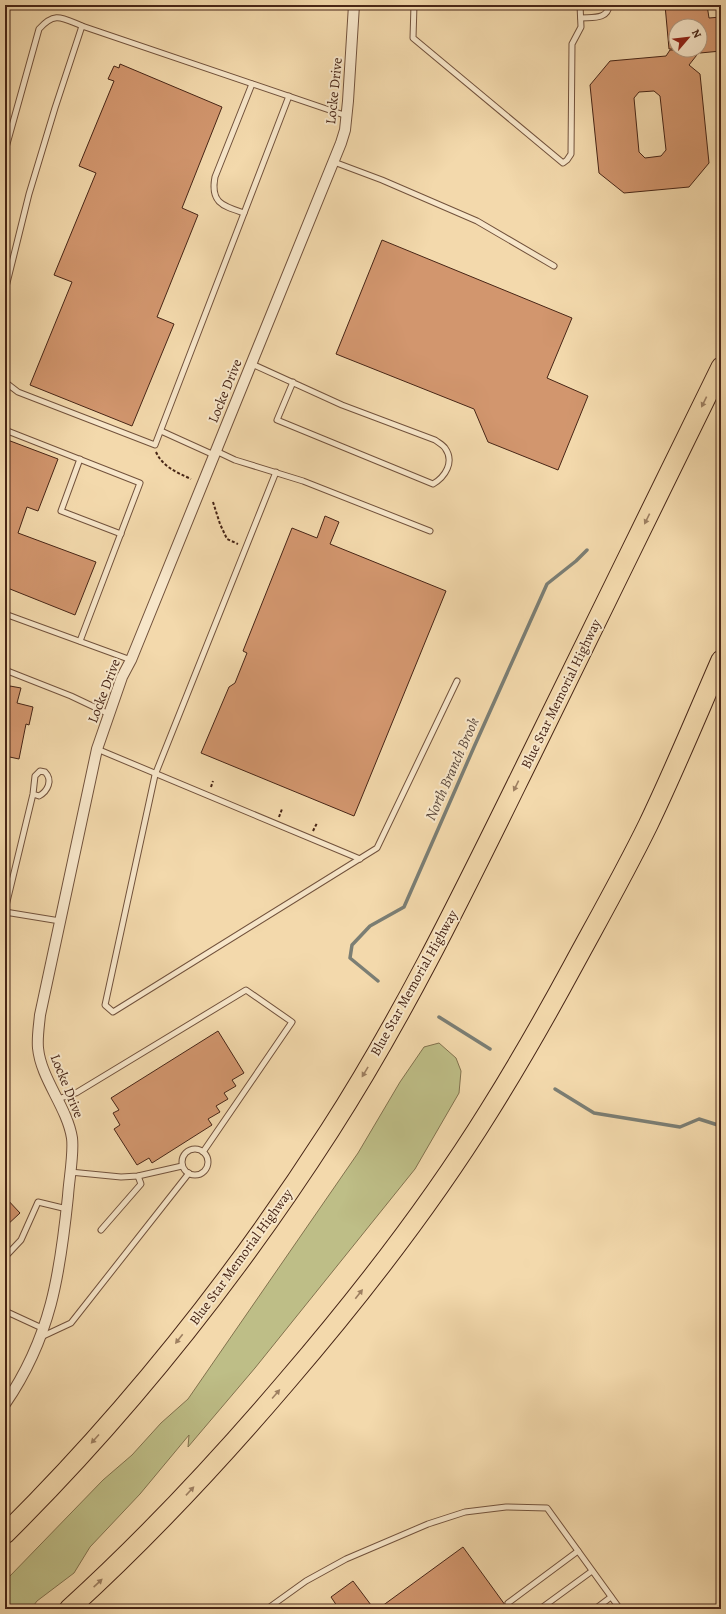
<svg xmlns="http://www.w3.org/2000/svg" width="726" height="1614" viewBox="0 0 726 1614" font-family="Alegreya,serif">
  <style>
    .green { fill: #bebe87; stroke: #82724e }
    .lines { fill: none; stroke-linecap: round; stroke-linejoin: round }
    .stream { stroke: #7b7e74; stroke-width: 3.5 }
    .building { fill: #d2966e; stroke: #472516; fill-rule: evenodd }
    .service-casing { stroke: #72523c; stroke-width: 7 }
    .minor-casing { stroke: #72523c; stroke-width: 12 }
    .motorway-casing { stroke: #472516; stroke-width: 21 }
    .path { stroke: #472516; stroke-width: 2; stroke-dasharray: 3 2; stroke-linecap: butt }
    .service { stroke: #f7e6c9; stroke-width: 5 }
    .minor { stroke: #f7e6c9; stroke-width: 10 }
    .motorway { stroke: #f3d9ac; stroke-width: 19 }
    .oneway { fill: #9d7f61 }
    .labels { text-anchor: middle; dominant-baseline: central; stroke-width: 4; stroke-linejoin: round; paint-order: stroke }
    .street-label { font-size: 14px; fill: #472516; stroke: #f7e6c9 }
    .water-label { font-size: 15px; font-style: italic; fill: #5d4a3d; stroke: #f7e6c9 }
  </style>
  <rect width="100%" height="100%" fill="#f3d9ac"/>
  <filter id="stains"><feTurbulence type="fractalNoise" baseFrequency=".005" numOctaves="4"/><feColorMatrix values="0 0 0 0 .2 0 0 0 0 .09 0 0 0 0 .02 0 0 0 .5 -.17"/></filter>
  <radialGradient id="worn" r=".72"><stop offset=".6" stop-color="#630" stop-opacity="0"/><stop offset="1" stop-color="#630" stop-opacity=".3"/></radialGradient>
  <path class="green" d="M439,1043L456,1058L461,1071L459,1093L415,1169L255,1368L188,1447L189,1435L140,1494L90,1547L74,1573L37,1601L31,1609H5V1578L9,1577L103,1480L132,1455L161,1423L188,1399L358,1153L400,1082L424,1047Z"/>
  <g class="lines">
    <g class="stream">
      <path d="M378,981L350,958L352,945L370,926L404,907L474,747L547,584L576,561L587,550"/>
      <path d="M439,1017L490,1049"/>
      <path d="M555,1089L594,1113L680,1127L699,1119L721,1126"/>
    </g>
  </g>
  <g class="building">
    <path d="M665,5H707L709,18L721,17V51L700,53V51L689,65L700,74L709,163L689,187L624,193L599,173L590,85L610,61L666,56L670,50H700V26H676V49H669ZM654,91L660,96L666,150L661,156L645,158L639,152L634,98L639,92Z"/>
    <path d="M120,64L222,107L182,208L198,215L157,317L174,324L132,426L30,385L72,282L54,275L96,173L79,166L114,81L108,79L114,66L119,68Z"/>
    <path d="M382,240L572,318L547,378L588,396L558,470L488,442L474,409L336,354Z"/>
    <path d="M5,439L58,459L38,511L27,507L18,533L96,562L75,615L5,587Z"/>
    <path d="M325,516L339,522L330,544L446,591L354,816L201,753L229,687L235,683L247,653L243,651L292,528L317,538Z"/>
    <path d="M10,686L21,688L17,703L33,707L29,725L26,724L19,759L5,756V700L6,701Z"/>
    <path d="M218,1031L244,1073L232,1080L236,1086L224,1093L228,1099L216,1106L220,1112L208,1119L212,1125L152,1163L149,1158L137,1165L114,1129L120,1125L113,1113L119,1110L111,1098Z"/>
    <path d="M5,1197L20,1213L5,1227Z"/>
    <path d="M463,1547L508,1609H378Z"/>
    <path d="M353,1581L374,1609H339L331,1597Z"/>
  </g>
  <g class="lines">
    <g class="service-casing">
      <g id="service">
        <path d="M414,5L413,38L563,163L567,160L571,154L572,44L581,27L580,5"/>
        <path d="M581,18C592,17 608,20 609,5"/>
        <path d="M5,151L39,29C55,11 62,18 82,26"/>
        <path d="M334,162L382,180L477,221L554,266"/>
        <path d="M244,213C223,206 210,203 215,177L252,84"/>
        <path d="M5,291L29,194L55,108L82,26L347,116"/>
        <path d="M252,364L342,405L435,440C439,443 443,445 445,448C455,462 445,477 433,484L277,420L293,382"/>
        <path d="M5,382L18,392L155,445L289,96"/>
        <path d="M5,430L140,483L80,641"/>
        <path d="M161,431L214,455"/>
        <path d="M216,451L235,460L303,481L430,531"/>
        <path d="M80,459L61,511L121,534"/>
        <path d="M276,472L155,775L105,1005L113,1012L377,848L457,681"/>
        <path d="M5,614L131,660"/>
        <path d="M5,670L71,696L109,714"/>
        <path d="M97,749L360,859"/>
        <path d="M5,910L33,794L35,776L40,771L45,772C53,780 48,791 39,796L33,794"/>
        <path d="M5,912L60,921"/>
        <path d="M58,1099L76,1093L246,990L292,1022L203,1152"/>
        <circle cx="195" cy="1162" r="13"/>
        <path d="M70,1172L121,1177L138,1176L182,1166"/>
        <path d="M101,1230L141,1184L138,1176"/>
        <path d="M5,1257L21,1240L38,1202L67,1209"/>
        <path d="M5,1311L44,1329"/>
        <path d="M41,1337L71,1323L189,1173"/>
        <path d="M508,1603L578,1551"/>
        <path d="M267,1609L306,1581L346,1559L428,1524L465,1512L506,1507L547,1508L620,1609"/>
        <path d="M540,1609L592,1571"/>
        <path d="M595,1609L611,1597"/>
      </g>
    </g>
    <g class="minor-casing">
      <path id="minor" d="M5,1404C51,1337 60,1274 68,1196C69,1179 74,1154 72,1138C67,1107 41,1079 38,1048C37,1037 39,1026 40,1015L97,749L122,677L131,660L341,143L345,130L348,101L354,5"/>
    </g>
    <g class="motorway-casing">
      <g id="motorway">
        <path d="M5,1534C128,1412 236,1276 330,1130C406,1012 467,885 529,759C593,628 657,498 721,367"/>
        <path d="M69,1609C147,1538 218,1462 287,1381C360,1296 430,1206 489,1111C519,1063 547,1014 574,964C599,918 625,872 648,825C674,771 697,715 721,660"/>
      </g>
    </g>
    <g class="path">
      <path d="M156,452C163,467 176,472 191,479"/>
      <path d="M213,502L220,524L227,539L238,544"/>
      <path d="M211,787L213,781"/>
      <path d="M279,817L282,809"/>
      <path d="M313,831L317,823"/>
    </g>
    <use href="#service" class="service"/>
    <use href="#minor" class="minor"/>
    <use href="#motorway" class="motorway"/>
  </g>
  <defs><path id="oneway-solid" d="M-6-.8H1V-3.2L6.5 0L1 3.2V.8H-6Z"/></defs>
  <g class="oneway">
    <use href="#oneway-solid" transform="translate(704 402) rotate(116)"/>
    <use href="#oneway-solid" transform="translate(647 519) rotate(116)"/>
    <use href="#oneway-solid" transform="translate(516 786) rotate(116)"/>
    <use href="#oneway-solid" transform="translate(365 1072) rotate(121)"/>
    <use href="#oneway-solid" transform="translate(359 1294) rotate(-52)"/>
    <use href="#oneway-solid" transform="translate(179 1339) rotate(128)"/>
    <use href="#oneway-solid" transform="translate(276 1394) rotate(-49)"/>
    <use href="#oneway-solid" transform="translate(95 1439) rotate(132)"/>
    <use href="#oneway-solid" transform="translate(190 1491) rotate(-47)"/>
    <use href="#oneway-solid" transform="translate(98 1583) rotate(-43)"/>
  </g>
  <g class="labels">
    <g class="street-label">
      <text transform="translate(334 91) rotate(-84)">Locke Drive</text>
      <text transform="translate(225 391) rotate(-68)">Locke Drive</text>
      <text transform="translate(104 691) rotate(-69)">Locke Drive</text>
      <text transform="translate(561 694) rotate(-64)">Blue Star Memorial Highway</text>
      <text transform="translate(414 983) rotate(-61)">Blue Star Memorial Highway</text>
      <text transform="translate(67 1086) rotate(68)">Locke Drive</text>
      <text transform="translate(241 1257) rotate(-54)">Blue Star Memorial Highway</text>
    </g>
    <g class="water-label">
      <text transform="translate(452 769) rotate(-66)">North Branch Brook</text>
    </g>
  </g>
  <rect width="726" height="1614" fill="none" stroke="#f3d9ac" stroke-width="20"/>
  <rect x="6" y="6" width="714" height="1602" fill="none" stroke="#472516" stroke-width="2"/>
  <rect x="10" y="10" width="706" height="1594" fill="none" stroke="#472516"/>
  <g transform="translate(688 38) rotate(62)"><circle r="19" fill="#f7e6c9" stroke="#b19981"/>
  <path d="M0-3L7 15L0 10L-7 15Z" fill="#8f2418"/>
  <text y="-6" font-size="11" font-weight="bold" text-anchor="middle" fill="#472516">N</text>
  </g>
  <rect width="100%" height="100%" filter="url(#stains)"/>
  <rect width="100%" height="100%" fill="url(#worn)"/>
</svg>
